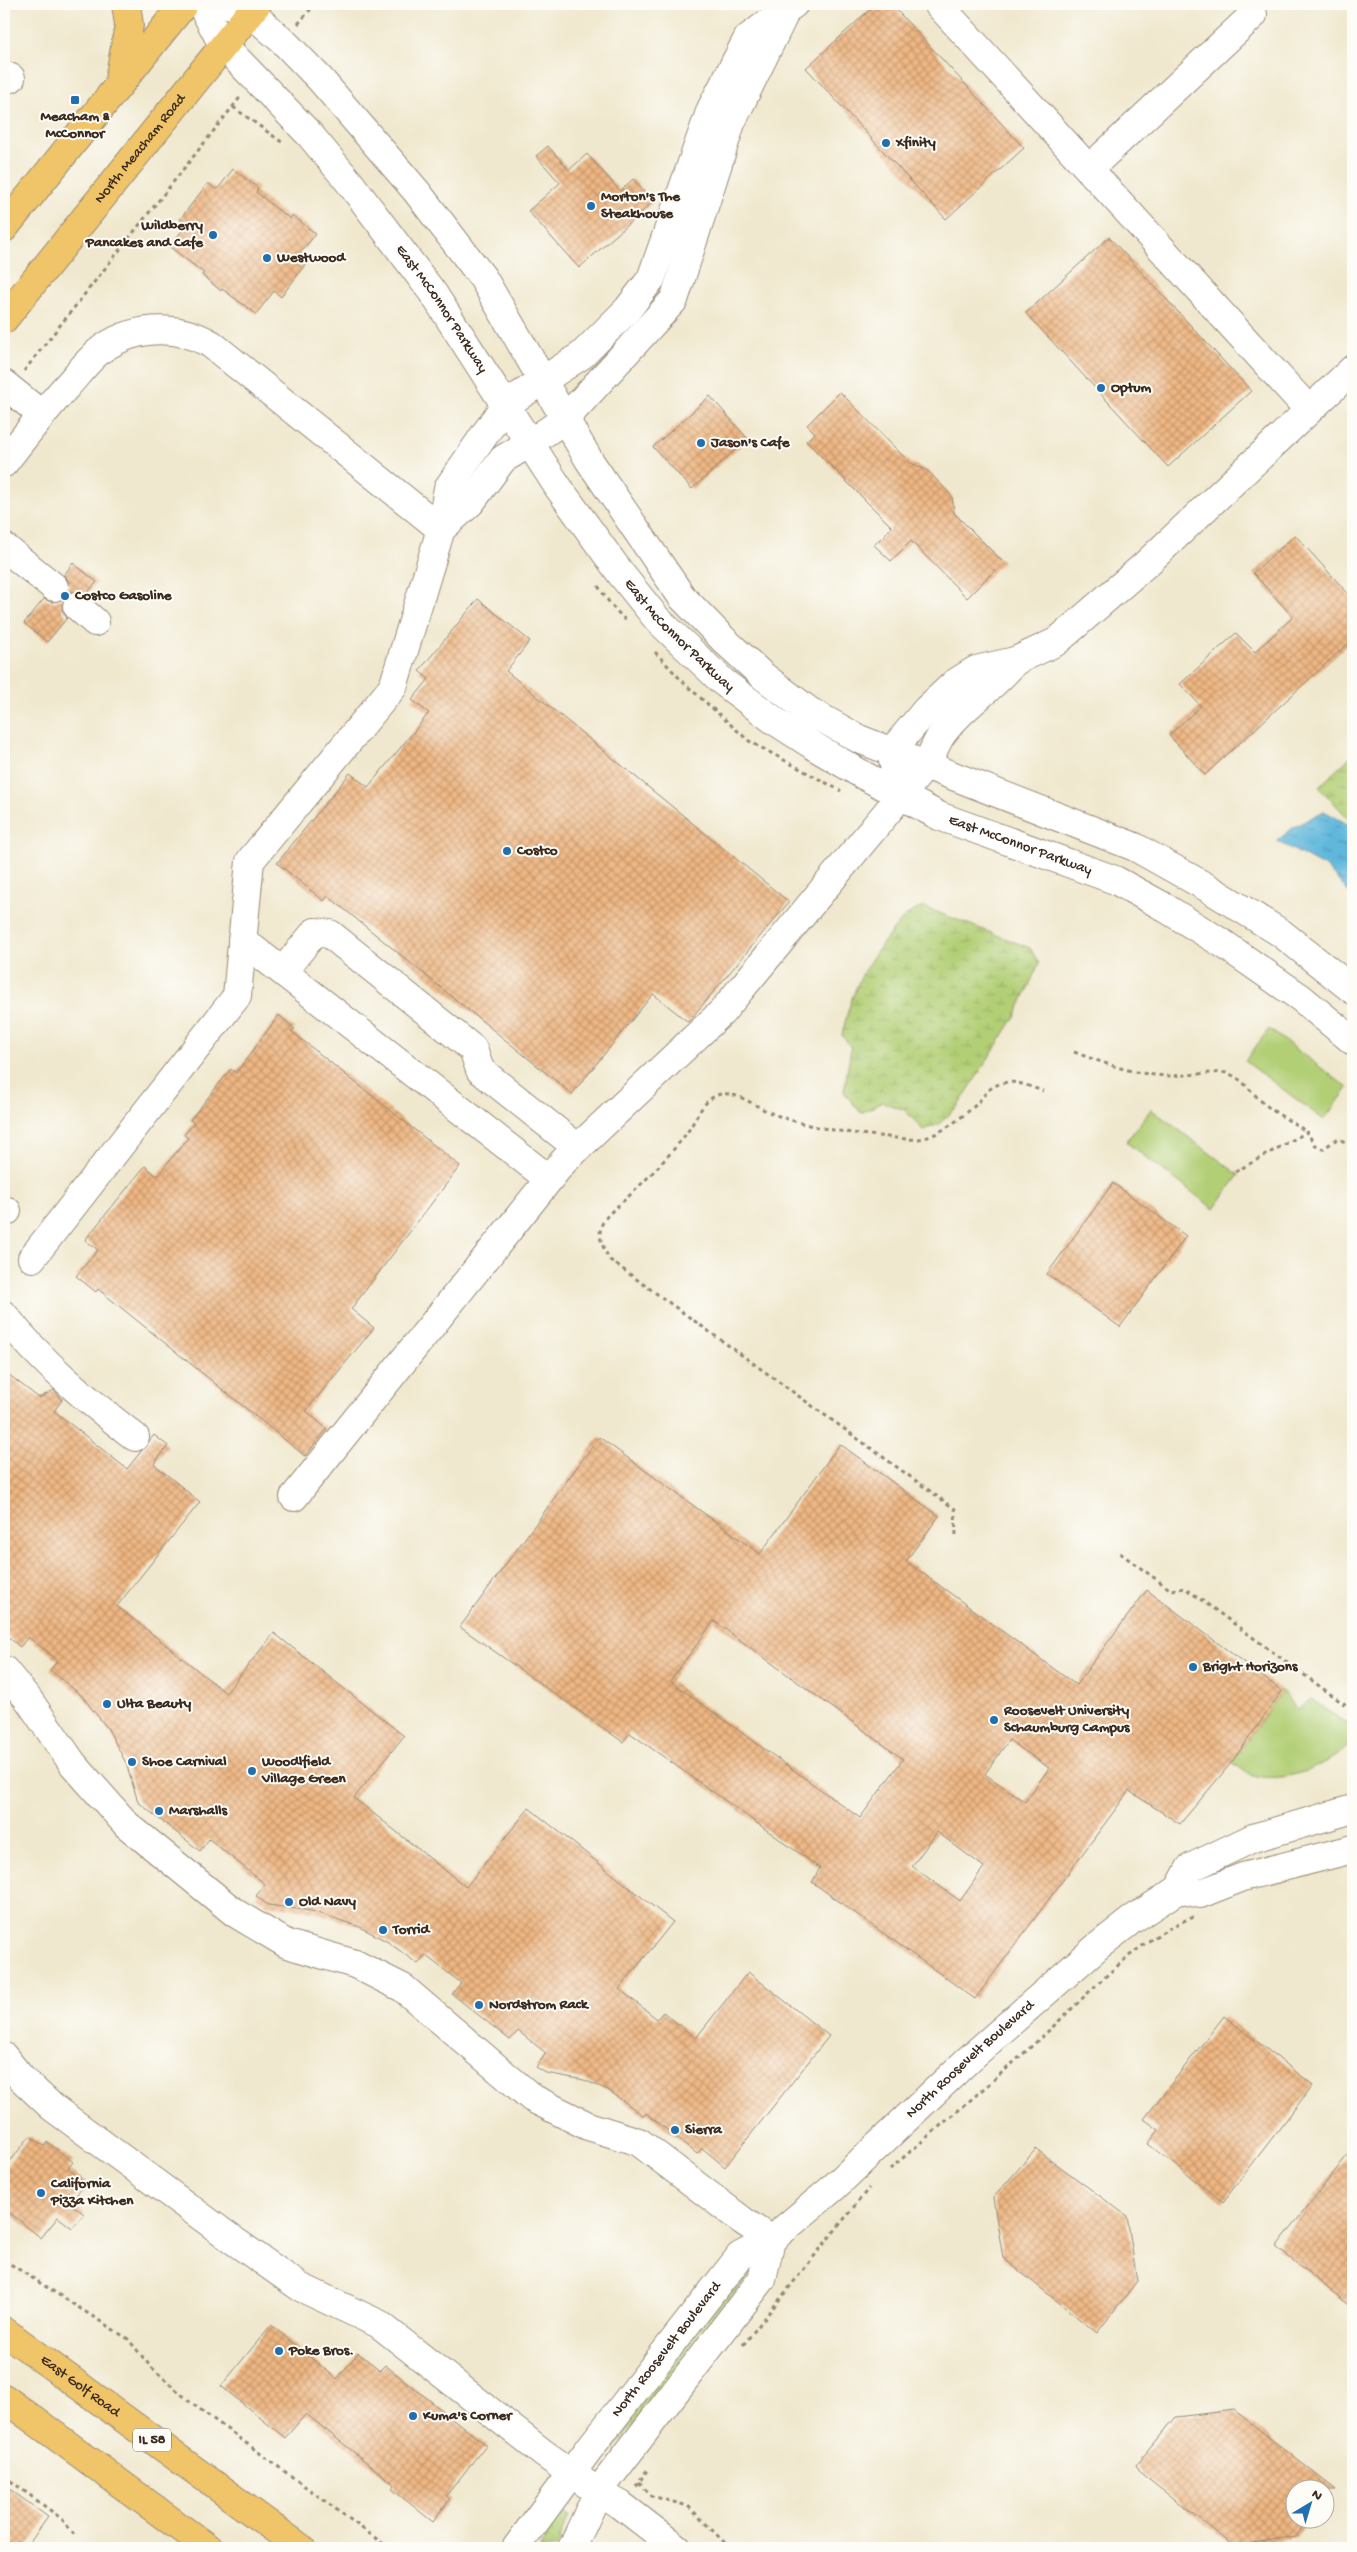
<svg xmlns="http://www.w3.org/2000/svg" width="1357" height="2552" viewBox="0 0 1357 2552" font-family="'Gochi Hand',sans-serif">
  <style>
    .grass { fill: url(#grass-dots); stroke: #767c4a }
    .wetland { fill: url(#wetland-marsh); stroke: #767c4a }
    .green { fill: #b2cf76; stroke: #767c4a }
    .water { fill: url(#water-ripples); stroke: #4c707c }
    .building { fill: url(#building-cross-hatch); fill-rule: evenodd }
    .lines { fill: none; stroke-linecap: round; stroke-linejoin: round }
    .minor-casing { stroke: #968976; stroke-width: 30 }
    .major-casing { stroke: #968976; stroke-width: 30 }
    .path { stroke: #968976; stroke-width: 3; stroke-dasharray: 4 4; stroke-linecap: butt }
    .minor { stroke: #fff; stroke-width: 28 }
    .major { stroke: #f0c469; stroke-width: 28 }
    .poi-dot { fill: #1f6fb2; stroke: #fdfcf7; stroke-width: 2 }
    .labels { text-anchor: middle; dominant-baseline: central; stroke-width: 4; stroke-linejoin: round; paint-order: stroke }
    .shield { fill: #fdfcf7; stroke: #75695f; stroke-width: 1 }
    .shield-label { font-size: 14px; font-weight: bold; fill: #3b2a1e }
    .poi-label { font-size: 15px; font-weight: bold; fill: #3b2a1e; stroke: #fdfcf7; text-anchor: start }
    .street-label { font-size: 15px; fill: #3b2a1e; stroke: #fdfcf7 }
  </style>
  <defs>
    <pattern id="grass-dots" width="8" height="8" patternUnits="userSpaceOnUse" patternTransform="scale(1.25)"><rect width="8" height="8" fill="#b2cf76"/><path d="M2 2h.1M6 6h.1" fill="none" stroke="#9ab266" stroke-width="1.8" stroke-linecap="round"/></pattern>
    <pattern id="wetland-marsh" width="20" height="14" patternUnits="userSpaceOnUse" patternTransform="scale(1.25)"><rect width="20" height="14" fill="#b2cf76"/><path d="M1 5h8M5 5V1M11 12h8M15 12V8" fill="none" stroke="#9ab266"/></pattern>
    <pattern id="water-ripples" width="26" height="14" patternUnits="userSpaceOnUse" patternTransform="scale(1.25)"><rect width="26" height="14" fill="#5eb7db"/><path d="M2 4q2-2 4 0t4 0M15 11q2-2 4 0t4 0" fill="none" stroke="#4f95b1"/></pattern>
    <pattern id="building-cross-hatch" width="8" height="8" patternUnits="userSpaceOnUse" patternTransform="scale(1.25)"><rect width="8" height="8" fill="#efb783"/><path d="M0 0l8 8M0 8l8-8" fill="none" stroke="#c3956b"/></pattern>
  </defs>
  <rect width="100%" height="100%" fill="#fdfcf7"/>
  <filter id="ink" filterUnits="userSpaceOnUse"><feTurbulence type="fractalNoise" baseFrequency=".02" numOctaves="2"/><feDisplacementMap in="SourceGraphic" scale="10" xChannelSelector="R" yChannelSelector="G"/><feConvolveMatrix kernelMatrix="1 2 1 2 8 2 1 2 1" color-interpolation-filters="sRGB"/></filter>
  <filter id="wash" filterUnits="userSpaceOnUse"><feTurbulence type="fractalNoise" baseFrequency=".0096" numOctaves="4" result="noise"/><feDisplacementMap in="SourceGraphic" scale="20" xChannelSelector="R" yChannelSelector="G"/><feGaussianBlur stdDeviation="1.12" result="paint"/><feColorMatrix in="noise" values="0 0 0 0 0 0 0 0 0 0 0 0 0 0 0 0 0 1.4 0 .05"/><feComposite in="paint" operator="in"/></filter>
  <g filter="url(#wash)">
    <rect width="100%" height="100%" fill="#f0e8ce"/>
    <g class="grass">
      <path d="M750,2259L758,2263L605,2461L599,2457Z"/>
      <path d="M559,2509L569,2516L556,2548H540Z"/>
    </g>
    <g class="wetland">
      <path d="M1353,754V823L1319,787Z"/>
      <path d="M924,907L1030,948L1039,963L1016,1015L958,1106L939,1124L923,1130L905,1110L882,1102L861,1113L844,1092L851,1048L842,1035C852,992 860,972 887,938C900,922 904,913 924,907Z"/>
    </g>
    <g class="green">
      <path d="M1269,1029L1348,1088L1324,1120L1245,1061Z"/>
      <path d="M1151,1109L1239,1175L1214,1209L1126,1142Z"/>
      <path d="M1282,1691L1297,1710L1311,1699L1353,1728V1742C1330,1765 1285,1785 1252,1775C1245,1773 1238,1766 1232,1762Z"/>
    </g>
    <path class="water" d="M1324,811L1353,827V897L1327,868L1277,841L1294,827Z"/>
    <g id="blocks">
      <g class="building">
        <path d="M876,4H891L1024,148L946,219L806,68Z"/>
        <path d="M548,146L569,170L587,154L620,191L633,179L653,202L579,268L528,211L560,183L536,156Z"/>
        <path d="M233,169L258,188L256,192L272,205L290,219L292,215L316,234L299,254L308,261L281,297L274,291L256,314L222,289L221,291L202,275L204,273L170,247L187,224L180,219L208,183L217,190Z"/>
        <path d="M1109,237L1251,391L1168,467L1026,313Z"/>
        <path d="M840,392L909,462L928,471L952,496L954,513L1003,562L967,598L911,541L891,561L874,545L892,527L806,441L815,433L807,425Z"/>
        <path d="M710,396L748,439L692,489L653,447Z"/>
        <path d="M1295,535L1353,599V639L1205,775L1169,735L1201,706L1180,684L1236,633L1255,652L1293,617L1253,573Z"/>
        <path d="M73,563L97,582L86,594L80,591L67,594L69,582L64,575Z"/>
        <path d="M44,599L52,602L64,599L62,610L67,618L47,642L24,623Z"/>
        <path d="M478,599L530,641L506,671L789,902L688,1022L653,994L572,1094L328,896L324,901L277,863L350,773L368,787L429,713L412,700L429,679L419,671Z"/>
        <path d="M279,1015L295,1029L291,1031L460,1166L351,1309L374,1328L306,1411L327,1429L305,1456L98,1289L96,1292L76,1276L98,1250L85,1240L145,1166L157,1176L188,1138L184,1135L194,1123L190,1120L231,1069L236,1073Z"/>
        <path d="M1113,1183L1186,1236L1120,1327L1047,1274Z"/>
        <path d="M4,1371L39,1398L54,1390L62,1400L54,1411L127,1469L154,1435L168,1446L154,1464L200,1502L117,1606L226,1693L274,1633L404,1736L354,1798L466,1887L529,1808L673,1922L619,1989L657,2019L663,2012L696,2038L748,1972L829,2036L725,2167L702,2148L697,2154L646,2113L644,2116L608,2090L584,2080L546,2073L536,2067L546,2053L518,2031L510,2040L452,1994L461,1983L425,1955L418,1964L388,1942L360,1927L312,1911L268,1905L256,1896L265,1884L209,1839L200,1851L138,1802L126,1763L108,1729L81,1695L50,1670L58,1660L28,1637L20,1647L4,1633Z"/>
        <path d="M599,1437L760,1554L840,1444L939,1516L906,1561L1076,1685L1147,1590L1282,1691L1232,1762L1180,1824L1129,1791L975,1999L812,1882L820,1868L630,1733L623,1742L460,1627ZM714,1621L903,1759L860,1818L670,1681ZM1009,1740L1049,1768L1025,1802L985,1774ZM937,1832L984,1867L960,1901L912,1866Z"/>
        <path d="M1224,2016L1313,2085L1223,2202L1148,2144L1159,2130L1144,2119Z"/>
        <path d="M30,2136L44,2146L47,2142L73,2162L68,2168L86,2183L70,2203L84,2214L72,2228L58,2217L41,2238L4,2208V2169Z"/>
        <path d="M1353,2148V2308L1276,2247Z"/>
        <path d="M1036,2149L1127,2216L1137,2281L1097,2333L1003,2258L993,2198Z"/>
        <path d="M271,2325L337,2379L358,2353L380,2370L385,2365L486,2445L446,2496L450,2499L433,2522L392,2489L395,2485L306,2414L285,2438L221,2386Z"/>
        <path d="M1234,2410L1336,2490H1294V2520H1309L1296,2537L1235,2547L1143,2475L1136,2465L1176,2417Z"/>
        <path d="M4,2485L48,2517L26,2548H4Z"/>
      </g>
    </g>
  </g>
  <g filter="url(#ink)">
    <use href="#blocks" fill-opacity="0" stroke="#968976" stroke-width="1"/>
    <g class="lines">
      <g class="minor-casing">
        <g id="minor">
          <path id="s1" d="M201,4L223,45L310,135L350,183L433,293L558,487L621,574L657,619L723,682L775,721L817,748L863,775L939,816L1115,880L1159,904L1225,945L1301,998L1353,1041"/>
          <path d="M228,4L250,12L283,41L320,79L417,192L483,278L589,460L682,597L724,640L763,676L809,711L859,739L1135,847L1208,888L1281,933L1353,990"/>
          <path d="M938,4L1309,410"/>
          <path d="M4,75L11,78"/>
          <path d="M1089,169L1253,15"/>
          <path d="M4,384L41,414"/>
          <path d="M4,463C24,437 44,411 66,387C76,376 86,363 97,353C130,326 175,323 211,344L441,529"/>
          <path d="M441,529L471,502L503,459L530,443L565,419L674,300L731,123L783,17"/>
          <path d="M4,547L54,587"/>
          <path d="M77,606L95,622"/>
          <path d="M895,769L891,752L926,710L955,683L976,670L1015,661L1056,642L1146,564L1353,369"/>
          <path d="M242,940L549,1179"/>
          <path d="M283,971L315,932L330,934L473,1049L480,1070L578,1148"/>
          <path d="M4,1213L7,1211"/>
          <path d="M32,1258L237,996L250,861L393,687L441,529L448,488L505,405L582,355L627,310L651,279L711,109L748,38L794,4"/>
          <path d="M4,1315C43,1364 86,1399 135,1437"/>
          <path d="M294,1497L563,1162L722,1012L926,765C931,756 935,746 940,737C960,707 993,689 1015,661"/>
          <path d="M4,1670L28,1699L73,1764L127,1825L235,1913L287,1944L355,1964L403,1988L532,2098L588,2126L639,2142L743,2221L771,2240"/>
          <path d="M1179,1889L1200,1894L1243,1877L1353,1849"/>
          <path d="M4,2057L21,2078L52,2107L233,2240L300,2287L379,2324L543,2453L598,2492L621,2505L677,2548"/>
          <path id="s2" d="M516,2548L589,2449L740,2256L771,2240L833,2188L969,2059L1097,1947L1133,1919L1179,1889L1190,1868L1253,1838L1353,1809"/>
          <path d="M572,2548L598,2492L762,2279L771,2240"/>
        </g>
      </g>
      <g class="major-casing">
        <g id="major">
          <path d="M119,81L129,25L126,4"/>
          <path d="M4,228L184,4"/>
          <path id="s3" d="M4,319L257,4"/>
          <path id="s4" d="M4,2331L301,2548"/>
          <path d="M4,2398L208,2548"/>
        </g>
      </g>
      <g class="path">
        <path d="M298,24L315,4"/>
        <path d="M233,107L283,143"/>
        <path d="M24,371L242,95"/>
        <path d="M598,586L611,605L627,622"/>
        <path d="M655,652L684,683L749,741L841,791"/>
        <path d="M1074,1052C1106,1064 1135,1075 1170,1076C1182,1076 1221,1071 1227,1073C1241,1078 1247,1087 1257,1097C1270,1111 1291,1121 1307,1132"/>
        <path d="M1235,1172L1307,1132L1314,1144L1323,1149L1337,1139L1353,1144"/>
        <path d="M956,1535L955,1509L610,1260C588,1223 606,1218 632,1193C651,1175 670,1155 686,1134C695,1122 701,1103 715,1096C732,1087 756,1107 771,1113C806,1127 841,1132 878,1136C891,1137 906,1140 919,1139C937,1137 958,1120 971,1109C987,1096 986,1084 1010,1082C1020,1082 1033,1088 1043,1091"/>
        <path d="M1120,1553L1171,1590L1185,1588L1344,1704L1353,1695"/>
        <path d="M890,2169C942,2124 995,2080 1045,2034C1088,1995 1139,1936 1194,1917"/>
        <path d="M4,2260L128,2339L150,2366L190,2402L389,2548"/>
        <path d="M743,2345L869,2188"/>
        <path d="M4,2476L62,2519L76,2537"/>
        <path d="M639,2483L652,2496L688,2506L730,2548"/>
        <path d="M636,2487L649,2467"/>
      </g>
      <use href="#minor" class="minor"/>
      <use href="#major" class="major"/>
    </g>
  </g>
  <g class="poi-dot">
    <rect x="70" y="95" width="10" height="10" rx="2.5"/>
    <circle cx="886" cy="143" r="5"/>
    <circle cx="591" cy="206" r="5"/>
    <circle cx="213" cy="235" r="5"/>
    <circle cx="267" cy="258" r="5"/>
    <circle cx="1101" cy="388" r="5"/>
    <circle cx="701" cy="443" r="5"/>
    <circle cx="65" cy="596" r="5"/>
    <circle cx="507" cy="851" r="5"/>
    <circle cx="1193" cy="1667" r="5"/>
    <circle cx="107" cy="1704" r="5"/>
    <circle cx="994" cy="1720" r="5"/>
    <circle cx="132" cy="1762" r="5"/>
    <circle cx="252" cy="1771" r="5"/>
    <circle cx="159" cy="1811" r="5"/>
    <circle cx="289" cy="1902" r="5"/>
    <circle cx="383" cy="1930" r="5"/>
    <circle cx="479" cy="2005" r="5"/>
    <circle cx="675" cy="2130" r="5"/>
    <circle cx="41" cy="2193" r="5"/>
    <circle cx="279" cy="2351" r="5"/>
    <circle cx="413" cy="2416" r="5"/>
  </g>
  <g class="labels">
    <rect class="shield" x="133" y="2428.5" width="38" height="23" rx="4"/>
    <g class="shield-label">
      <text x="152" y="2440">IL 58</text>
    </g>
    <g class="poi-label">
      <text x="75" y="117" text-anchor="middle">Meacham &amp;<tspan x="75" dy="17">McConnor</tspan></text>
      <text x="896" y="143">Xfinity</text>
      <text x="601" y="197">Morton's The<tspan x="601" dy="17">Steakhouse</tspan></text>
      <text x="203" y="226" text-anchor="end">Wildberry<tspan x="203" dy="17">Pancakes and Cafe</tspan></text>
      <text x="277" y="258">Westwood</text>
      <text x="1111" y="388">Optum</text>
      <text x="711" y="443">Jason's Cafe</text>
      <text x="75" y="596">Costco Gasoline</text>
      <text x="517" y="851">Costco</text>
      <text x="1203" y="1667">Bright Horizons</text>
      <text x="117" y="1704">Ulta Beauty</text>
      <text x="1004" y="1711">Roosevelt University<tspan x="1004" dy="17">Schaumburg Campus</tspan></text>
      <text x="142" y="1762">Shoe Carnival</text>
      <text x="262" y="1762">Woodlfield<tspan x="262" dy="17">Village Green</tspan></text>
      <text x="169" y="1811">Marshalls</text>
      <text x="299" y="1902">Old Navy</text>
      <text x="393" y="1930">Torrid</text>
      <text x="489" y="2005">Nordstrom Rack</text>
      <text x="685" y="2130">Sierra</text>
      <text x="51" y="2184">California<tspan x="51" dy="17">Pizza Kitchen</tspan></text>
      <text x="289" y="2351">Poke Bros.</text>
      <text x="423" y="2416">Kuma's Corner</text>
    </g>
    <g class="street-label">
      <text stroke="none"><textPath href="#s3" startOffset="218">North Meacham Road</textPath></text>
      <text stroke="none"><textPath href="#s1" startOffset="390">East McConnor Parkway</textPath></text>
      <text stroke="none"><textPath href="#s1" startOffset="795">East McConnor Parkway</textPath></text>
      <text stroke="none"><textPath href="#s1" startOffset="1200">East McConnor Parkway</textPath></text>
      <text stroke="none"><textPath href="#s2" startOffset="672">North Roosevelt Boulevard</textPath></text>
      <text stroke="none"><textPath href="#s2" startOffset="249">North Roosevelt Boulevard</textPath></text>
      <text stroke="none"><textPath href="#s4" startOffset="94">East Golf Road</textPath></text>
    </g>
  </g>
  <rect width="1357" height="2552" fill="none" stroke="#fdfcf7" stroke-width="20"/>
  <g transform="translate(1310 2504) rotate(38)"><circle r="24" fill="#fdfcf7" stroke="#afa8a0"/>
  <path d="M0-4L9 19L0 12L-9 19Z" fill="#1f6fb2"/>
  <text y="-8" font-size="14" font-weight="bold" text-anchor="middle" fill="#3b2a1e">N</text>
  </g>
</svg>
